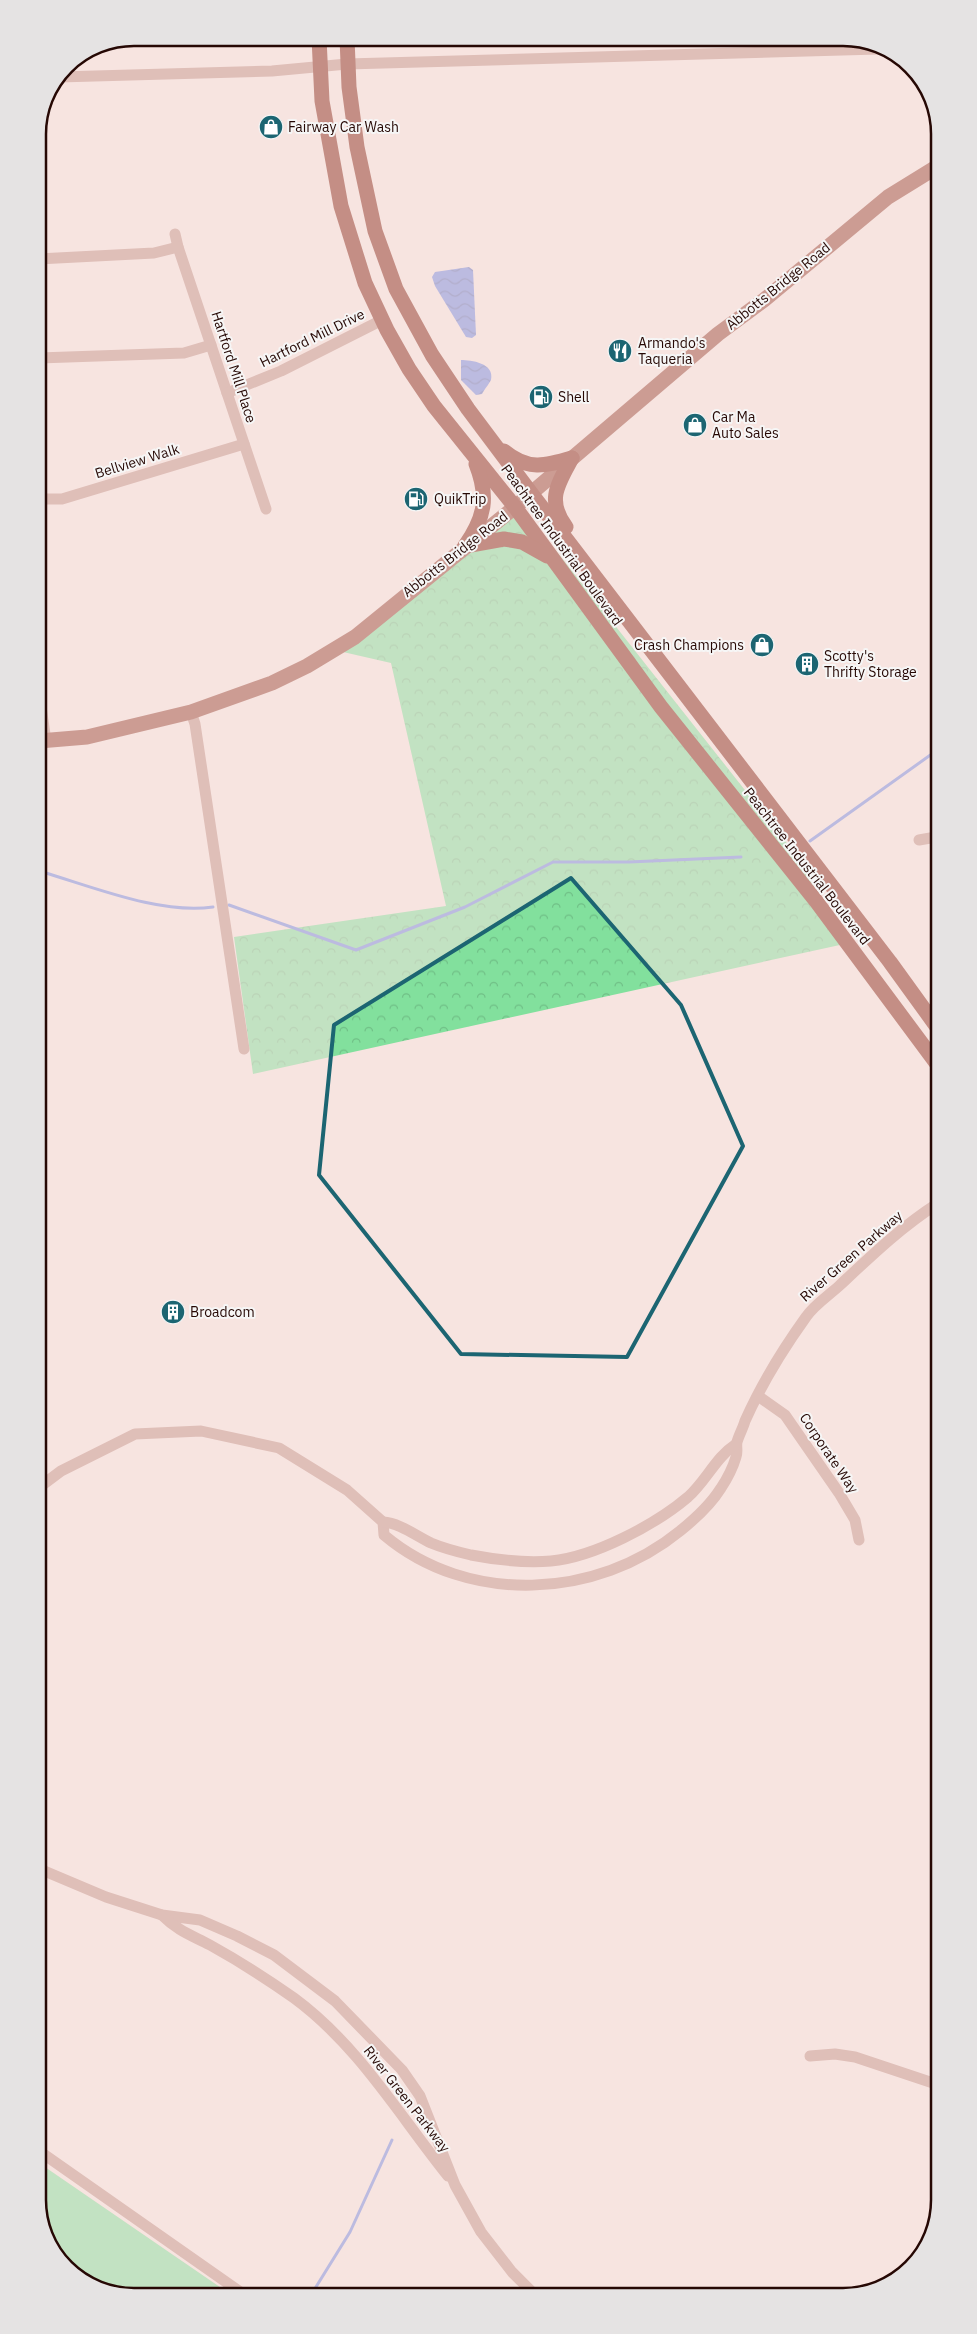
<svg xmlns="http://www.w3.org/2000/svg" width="977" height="2334" viewBox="0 0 977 2334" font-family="'IBM Plex Sans',sans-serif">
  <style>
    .green { fill: #82e09d }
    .forest { fill: url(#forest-crowns) }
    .water { fill: url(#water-waves) }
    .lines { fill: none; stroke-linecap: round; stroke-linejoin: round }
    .stream { stroke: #7489e0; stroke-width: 3 }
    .minor { stroke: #c19288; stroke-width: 11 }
    .major { stroke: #974637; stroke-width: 15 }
    .highway { stroke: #862717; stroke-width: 15 }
    .marked { fill: none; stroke: #1c6572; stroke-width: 4; stroke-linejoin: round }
    .labels { text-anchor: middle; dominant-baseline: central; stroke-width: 4; stroke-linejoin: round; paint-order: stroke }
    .poi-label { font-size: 14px; fill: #260804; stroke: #f6f6f6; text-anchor: start }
    .street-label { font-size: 14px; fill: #260804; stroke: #f6f6f6 }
    .rim { fill: none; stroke: #260804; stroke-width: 2.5 }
  </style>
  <defs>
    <pattern id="forest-crowns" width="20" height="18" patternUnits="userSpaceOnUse" patternTransform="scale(1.25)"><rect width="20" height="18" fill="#82e09d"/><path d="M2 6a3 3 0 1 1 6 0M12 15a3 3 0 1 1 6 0" fill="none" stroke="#70bf86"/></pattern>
    <pattern id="water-waves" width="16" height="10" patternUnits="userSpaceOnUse" patternTransform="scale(1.25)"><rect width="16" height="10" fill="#7489e0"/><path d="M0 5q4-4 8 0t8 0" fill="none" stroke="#5f6eb3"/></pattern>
  </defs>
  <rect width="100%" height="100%" fill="#f7e4e0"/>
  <path class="green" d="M42,2165L233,2296H128L75,2276L43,2230Z"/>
  <path class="forest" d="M520,505L789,846L849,943L253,1074L234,937L446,906L391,663L330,649Z"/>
  <g class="water">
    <path d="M469,267L473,270L476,335L472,338L466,337L435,286L432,277L435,272Z"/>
    <path d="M461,360C471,360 495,363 491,380C489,384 484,390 482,394L476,395L461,380Z"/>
  </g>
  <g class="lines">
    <g class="stream">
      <path d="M810,841L936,751"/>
      <path d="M39,871C91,886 160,915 213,907"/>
      <path d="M229,905L356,950L465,907L553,862H629L741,857"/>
      <path d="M311,2295L350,2232L392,2140"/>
    </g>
    <g class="minor">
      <path d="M59,77L272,71L347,64L878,49"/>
      <path d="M175,234L178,247L266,509"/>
      <path d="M38,259L154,253L178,247"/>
      <path d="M38,346V464"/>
      <path d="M39,358L184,353L211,345"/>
      <path d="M227,393L281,371L382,320"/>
      <path d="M39,499H62L244,444"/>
      <path d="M39,693L46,741"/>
      <path d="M191,712L195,724L244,1049"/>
      <path d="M919,840L936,837"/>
      <path d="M758,1396L785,1415L839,1493L855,1520L859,1540"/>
      <path d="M41,1486L61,1471L135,1434L201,1431L279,1448L347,1490L383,1522L384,1535C468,1606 597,1599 680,1531C695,1519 711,1504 721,1488C727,1479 733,1467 736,1457C738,1452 736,1447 737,1442C739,1435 743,1428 745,1421C761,1385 783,1349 806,1317C814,1305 828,1296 839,1286C870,1257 901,1227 937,1204"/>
      <path d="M383,1522C400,1523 416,1536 431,1543C443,1548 458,1552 471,1555C497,1560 526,1563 551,1561C594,1557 655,1525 688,1497C706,1481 716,1457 736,1444"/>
      <path d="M42,1870L106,1897L162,1915L200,1920L237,1936L274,1955L335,2001L402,2070L420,2096L455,2185L481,2232L512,2272L534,2294"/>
      <path d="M162,1915C178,1931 191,1935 210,1945C239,1961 267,1979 294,1998C358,2045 399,2115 448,2176"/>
      <path d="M810,2056L835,2054L855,2057L939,2085"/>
      <path d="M42,2153L246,2296"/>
    </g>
    <path class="major" d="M39,741L87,737L191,712L272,683L307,666L355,637L515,507L718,334L764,300L888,197L935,168"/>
    <g class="highway">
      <path d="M319,38L322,101L341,206L365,283L387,330L409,369L434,406L515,507L661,707L816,901L937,1064"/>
      <path d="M347,38L349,87L357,147L375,231L396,289L432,355L468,409L531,493L890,962L937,1027"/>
      <path d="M504,451C528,471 545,466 572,458"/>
      <path d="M566,527C546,500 558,484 572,458"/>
      <path d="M465,546C485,517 489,497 476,464"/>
      <path d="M465,546L504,539L522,542L547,556"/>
    </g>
  </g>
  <path d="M0 0H977V2334H0ZM571,878L681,1005L743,1146L627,1357L461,1354L319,1175L334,1025Z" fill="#f7e4e0" fill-opacity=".55" fill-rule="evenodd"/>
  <path class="marked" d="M571,878L681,1005L743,1146L627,1357L461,1354L319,1175L334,1025Z"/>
  <defs>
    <g id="shop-disc" transform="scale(1.25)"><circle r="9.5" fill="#1c6572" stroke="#f6f6f6"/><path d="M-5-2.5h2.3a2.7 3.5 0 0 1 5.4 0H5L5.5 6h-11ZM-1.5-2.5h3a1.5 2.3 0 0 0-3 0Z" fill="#fff"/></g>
    <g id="restaurant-disc" transform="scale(1.25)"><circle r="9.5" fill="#1c6572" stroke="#f6f6f6"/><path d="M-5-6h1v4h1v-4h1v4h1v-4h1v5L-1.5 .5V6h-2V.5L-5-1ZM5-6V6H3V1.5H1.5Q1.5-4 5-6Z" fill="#fff"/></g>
    <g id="fuel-disc" transform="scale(1.25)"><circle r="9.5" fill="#1c6572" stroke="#f6f6f6"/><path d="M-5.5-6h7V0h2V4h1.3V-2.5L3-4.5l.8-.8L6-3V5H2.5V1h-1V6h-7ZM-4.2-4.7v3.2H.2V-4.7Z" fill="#fff"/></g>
    <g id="building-disc" transform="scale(1.25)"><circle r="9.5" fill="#1c6572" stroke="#f6f6f6"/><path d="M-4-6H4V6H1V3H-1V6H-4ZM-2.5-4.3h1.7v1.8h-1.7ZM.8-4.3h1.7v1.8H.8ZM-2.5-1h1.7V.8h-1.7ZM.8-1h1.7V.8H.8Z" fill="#fff"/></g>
  </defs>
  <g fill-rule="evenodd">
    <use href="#shop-disc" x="271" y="127"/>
    <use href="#restaurant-disc" x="620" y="351"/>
    <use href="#fuel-disc" x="541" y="397"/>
    <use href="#shop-disc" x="695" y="425"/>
    <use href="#fuel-disc" x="416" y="499"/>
    <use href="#shop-disc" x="762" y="645"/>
    <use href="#building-disc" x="807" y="664"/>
    <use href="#building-disc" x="173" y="1312"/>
  </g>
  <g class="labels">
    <g class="poi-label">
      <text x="288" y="127">Fairway Car Wash</text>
      <text x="638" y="343">Armando's<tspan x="638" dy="16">Taqueria</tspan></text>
      <text x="558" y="397">Shell</text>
      <text x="712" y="417">Car Ma<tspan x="712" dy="16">Auto Sales</tspan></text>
      <text x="434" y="499">QuikTrip</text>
      <text x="744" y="645" text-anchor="end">Crash Champions</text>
      <text x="824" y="656">Scotty's<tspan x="824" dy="16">Thrifty Storage</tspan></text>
      <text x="190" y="1312">Broadcom</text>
    </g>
    <g class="street-label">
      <text transform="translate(778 286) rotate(-39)">Abbotts Bridge Road</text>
      <text transform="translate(312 338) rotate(-26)">Hartford Mill Drive</text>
      <text transform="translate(234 367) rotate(72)">Hartford Mill Place</text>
      <text transform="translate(137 461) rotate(-17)">Bellview Walk</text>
      <text transform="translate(562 545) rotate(54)">Peachtree Industrial Boulevard</text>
      <text transform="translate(455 554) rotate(-38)">Abbotts Bridge Road</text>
      <text transform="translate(807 866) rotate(52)">Peachtree Industrial Boulevard</text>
      <text transform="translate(851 1256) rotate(-41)">River Green Parkway</text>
      <text transform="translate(829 1453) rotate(56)">Corporate Way</text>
      <text transform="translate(407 2099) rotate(52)">River Green Parkway</text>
    </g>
  </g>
  <path d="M0 0H977V2334H0ZM134 46H843A88 88 0 0 1 931 134V2200A88 88 0 0 1 843 2288H134A88 88 0 0 1 46 2200V134A88 88 0 0 1 134 46Z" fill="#e5e3e3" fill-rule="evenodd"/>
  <path class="rim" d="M134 46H843A88 88 0 0 1 931 134V2200A88 88 0 0 1 843 2288H134A88 88 0 0 1 46 2200V134A88 88 0 0 1 134 46Z"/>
</svg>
